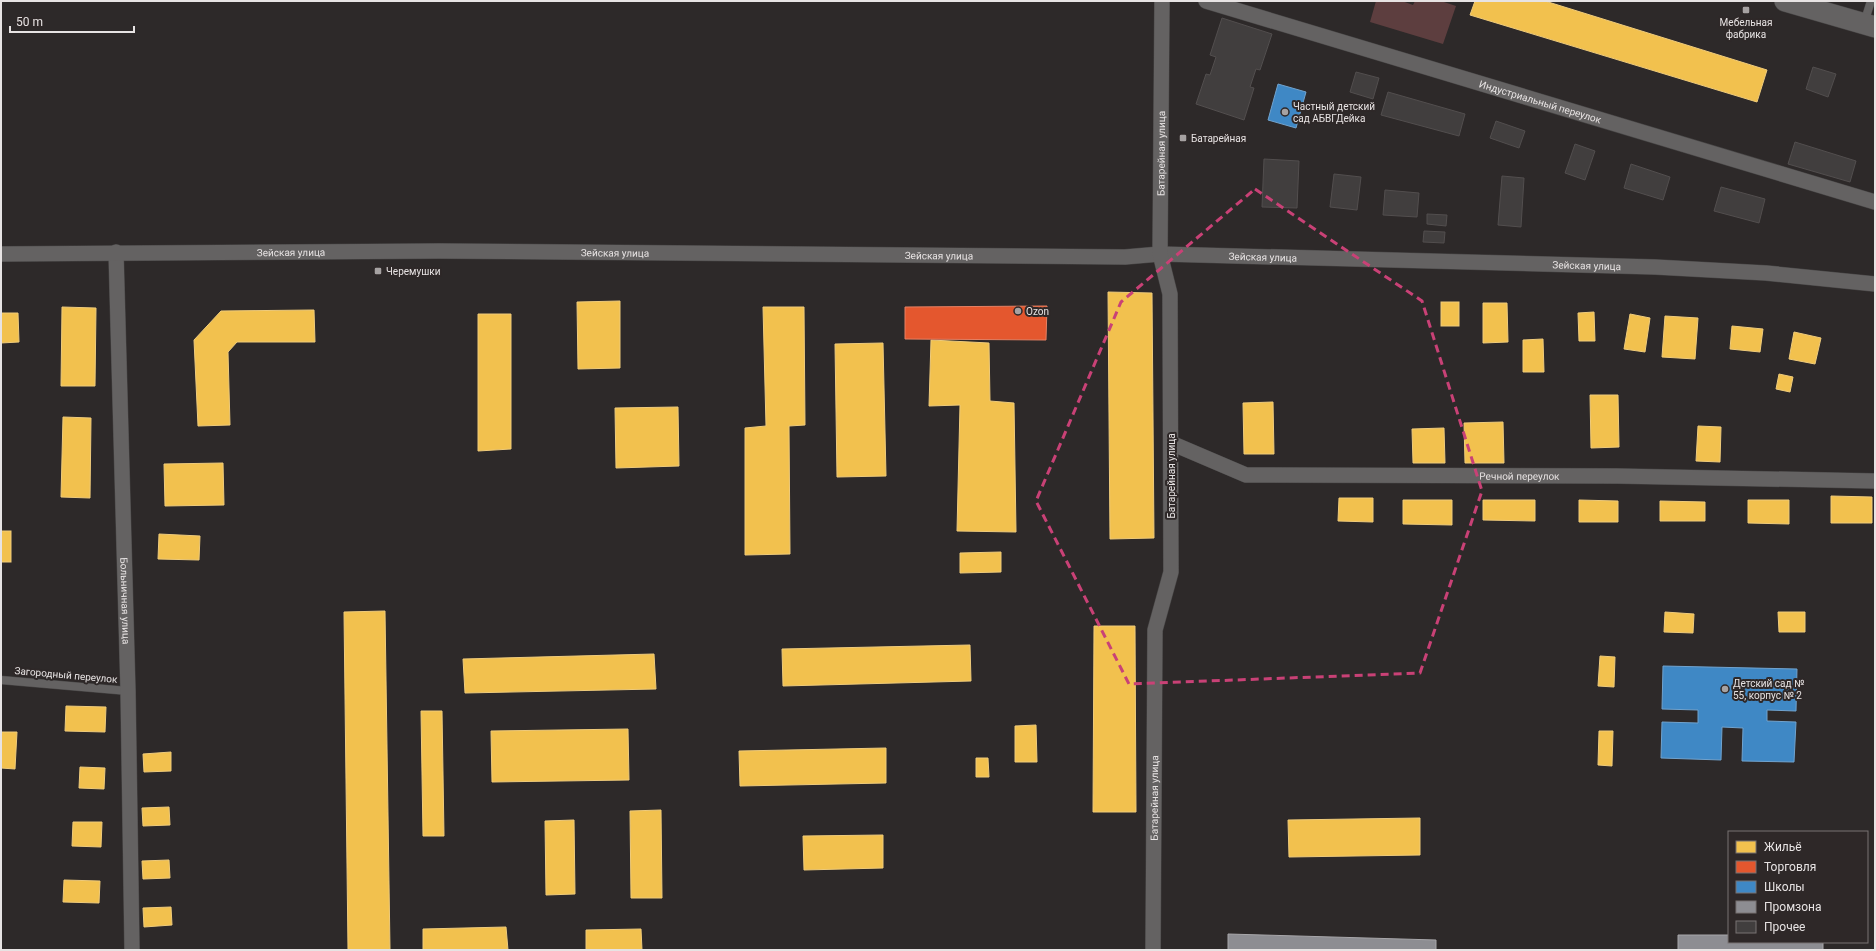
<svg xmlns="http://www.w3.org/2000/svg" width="1876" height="951" viewBox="0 0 1876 951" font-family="Roboto,sans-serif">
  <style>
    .green { fill: #5d3e3f }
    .homes { fill: #f2c14e; stroke: #efcb7b }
    .shops { fill: #e4572e; stroke: #e58164 }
    .schools { fill: #3f88c5; stroke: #71a3ce }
    .industry { fill: #8d8d92; stroke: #a8a7aa }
    .building { fill: #413e3e; stroke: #524e4e }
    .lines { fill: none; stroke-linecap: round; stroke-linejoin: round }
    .service-casing { stroke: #474545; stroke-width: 9 }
    .minor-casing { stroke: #474545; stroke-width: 16 }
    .secondary-casing { stroke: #474545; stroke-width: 22 }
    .service { stroke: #646262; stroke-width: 8 }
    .minor { stroke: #646262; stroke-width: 15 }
    .secondary { stroke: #646262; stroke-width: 21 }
    .marked { fill: none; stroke: #c94176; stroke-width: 3; stroke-dasharray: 8 5; stroke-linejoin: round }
    .poi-dot { fill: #a6a2a2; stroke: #2e2828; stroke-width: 1.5 }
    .labels { text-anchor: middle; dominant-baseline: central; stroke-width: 4; stroke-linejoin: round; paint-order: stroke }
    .poi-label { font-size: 10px; fill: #e7e3e3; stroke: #2e2828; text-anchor: start }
    .street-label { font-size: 10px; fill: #e7e3e3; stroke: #2e2828 }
  </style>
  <rect width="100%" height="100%" fill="#2d2929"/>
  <path class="green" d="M1376,1H1402L1413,5L1415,1H1441L1456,6L1443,44L1370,22Z"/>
  <g class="homes">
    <path d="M1475,1H1545L1767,70L1757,102L1470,15Z"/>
    <path d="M1108,292L1152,293L1154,538L1110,539Z"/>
    <path d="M620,301V368L578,369L577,302Z"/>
    <rect x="1441" y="302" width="18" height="24"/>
    <path d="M1483,303H1507L1508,342L1483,343Z"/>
    <path d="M62,307L96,308L95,386H61Z"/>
    <path d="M763,307H804L805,425L789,426L790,554L745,555V428L766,426Z"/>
    <path d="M314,310L315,342H237L228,352L230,425L198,426L194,340L221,311Z"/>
    <path d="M1594,312L1595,341H1579L1578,313Z"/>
    <path d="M1,313H18L19,342L1,343Z"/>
    <path d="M478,314H511V449L478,451Z"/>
    <path d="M1630,314L1650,318L1645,352L1624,349Z"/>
    <path d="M1665,316L1698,318L1695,359L1662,357Z"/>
    <path d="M1732,326L1763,329L1760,352L1730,349Z"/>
    <path d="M1794,332L1821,338L1815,364L1789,359Z"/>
    <path d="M1543,339L1544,372H1523V340Z"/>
    <path d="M931,340L989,343L990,401L1014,403L1016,532L957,531L960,405L929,406Z"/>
    <path d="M883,343L886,476L837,477L835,344Z"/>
    <path d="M1779,374L1793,377L1790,392L1776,389Z"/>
    <path d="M1590,395H1618L1619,447L1591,448Z"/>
    <path d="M1273,402L1274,454H1244L1243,403Z"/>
    <path d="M678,407L679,466L616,468L615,408Z"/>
    <path d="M63,417L91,418L90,498L61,497Z"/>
    <path d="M1503,422L1504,463H1465L1464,423Z"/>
    <path d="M1698,426L1721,427L1720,462L1696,461Z"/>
    <path d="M1444,428L1445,463H1413L1412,429Z"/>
    <path d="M223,463L224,505L165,506L164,464Z"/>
    <path d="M1831,496L1872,497V523H1831Z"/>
    <path d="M1339,498H1373V522L1338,521Z"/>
    <path d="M1403,500H1452V525L1403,524Z"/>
    <path d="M1483,500H1535V521L1483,520Z"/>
    <path d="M1579,500L1618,501V522H1579Z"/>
    <path d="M1748,500H1789V524L1748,523Z"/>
    <path d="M1660,501L1705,502V521H1660Z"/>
    <rect x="1" y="531" width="10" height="31"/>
    <path d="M159,534L200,536L199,560L158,559Z"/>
    <path d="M1001,552V572L960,573V553Z"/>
    <path d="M385,611L390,950H348L344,612Z"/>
    <path d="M1665,612L1694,614L1693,633L1664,632Z"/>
    <path d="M1778,612H1805V632H1779Z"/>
    <path d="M1094,626H1135L1136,812H1093Z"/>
    <path d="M970,645L971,681L783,686L782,649Z"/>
    <path d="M654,654L656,689L465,693L463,659Z"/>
    <path d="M1600,656L1615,657L1614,687L1598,686Z"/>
    <path d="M66,706L106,707L105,732L65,731Z"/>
    <path d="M421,711H442L444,836H423Z"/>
    <path d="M1036,725L1037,762H1015V726Z"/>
    <path d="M628,729L629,780L492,782L491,731Z"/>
    <path d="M1599,731H1613L1612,766L1598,765Z"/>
    <path d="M1,732H17L15,769L1,768Z"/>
    <path d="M886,748V783L740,786L739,751Z"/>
    <path d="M171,752V771L144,772L143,754Z"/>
    <path d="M976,758H988L989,777H976Z"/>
    <path d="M80,767L105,768L104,789L79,788Z"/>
    <path d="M169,807L170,825L143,826L142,808Z"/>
    <path d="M661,810L662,898H631L630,811Z"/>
    <path d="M1420,818V855L1289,857L1288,820Z"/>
    <path d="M574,820L575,894L546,895L545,821Z"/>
    <path d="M73,822H102L101,847L72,846Z"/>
    <path d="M883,835V868L804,870L803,836Z"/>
    <path d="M169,860L170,878L143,879L142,861Z"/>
    <path d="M64,880L100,881L99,903L63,902Z"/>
    <path d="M171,907L172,925L144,927L143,908Z"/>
    <path d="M506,927L508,950H423V929Z"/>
    <path d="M641,929L642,950H586V930Z"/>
  </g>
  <path class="shops" d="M1047,306L1046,340L905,339V307Z"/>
  <g class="schools">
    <path d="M1278,84L1306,92L1296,128L1268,120Z"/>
    <path d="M1663,666L1797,669L1796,711L1767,710V721L1796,722L1794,762L1742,761L1743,728L1722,727L1721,760L1661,758L1662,722L1698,723V710L1662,709Z"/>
  </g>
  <g class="industry">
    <path d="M1228,934L1436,940V950H1228Z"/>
    <path d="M1678,935H1729V942H1823V950H1678Z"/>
  </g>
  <g class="building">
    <path d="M1222,18L1272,34L1260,70L1256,69L1250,87L1254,88L1244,120L1196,104L1206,74L1210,75L1216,57L1210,55Z"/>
    <path d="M1813,67L1836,74L1828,97L1806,89Z"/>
    <path d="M1356,72L1379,78L1373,99L1350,92Z"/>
    <path d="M1388,92L1465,114L1459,136L1381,115Z"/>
    <path d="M1496,121L1525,131L1519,148L1490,138Z"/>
    <path d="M1795,142L1856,161L1850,182L1788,164Z"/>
    <path d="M1575,144L1595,151L1585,180L1565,173Z"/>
    <path d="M1264,159L1299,161L1297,208L1262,207Z"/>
    <path d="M1631,164L1670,177L1663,200L1624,188Z"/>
    <path d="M1334,174L1361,177L1357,210L1330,207Z"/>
    <path d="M1502,176L1524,178L1521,227L1498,225Z"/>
    <path d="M1721,187L1765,199L1759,223L1714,211Z"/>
    <path d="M1385,190L1419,193L1417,217L1383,215Z"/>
    <path d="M1427,214L1447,215L1446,226L1427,224Z"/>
    <path d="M1424,231L1445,232L1444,243L1423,242Z"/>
  </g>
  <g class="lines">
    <g class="service-casing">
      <g id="service">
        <path d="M1864,23L1871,1"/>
        <path d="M1,680L128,691"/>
      </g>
    </g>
    <g class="minor-casing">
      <g id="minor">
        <path id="s1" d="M1206,1L1875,202"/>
        <path id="s2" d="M116,252L128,691L132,950"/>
        <path id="s3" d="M1,254L439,251L1125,257L1160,254L1199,255L1655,267L1766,273L1875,284"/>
        <path id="s4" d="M1171,443L1246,475L1617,476L1875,481"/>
        <path id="s5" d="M1153,950L1155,630L1171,572L1170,294L1160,254L1162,1"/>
      </g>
    </g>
    <g class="secondary-casing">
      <path id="secondary" d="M1785,1L1875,27"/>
    </g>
    <use href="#service" class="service"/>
    <use href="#minor" class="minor"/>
    <use href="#secondary" class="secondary"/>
  </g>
  <path class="marked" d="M1255,189L1422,301L1482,491L1420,673L1129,684L1036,501L1121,302Z"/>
  <g class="poi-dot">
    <rect x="1742" y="6" width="8" height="8" rx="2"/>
    <circle cx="1285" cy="112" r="4"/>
    <rect x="1179" y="134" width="8" height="8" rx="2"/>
    <rect x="374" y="267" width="8" height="8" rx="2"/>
    <circle cx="1018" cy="311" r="4"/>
    <circle cx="1725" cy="689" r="4"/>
  </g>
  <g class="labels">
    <g class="poi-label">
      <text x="1746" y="22" text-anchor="middle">Мебельная<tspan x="1746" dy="12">фабрика</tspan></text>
      <text x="1293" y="106">Частный детский<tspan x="1293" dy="12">сад АБВГДейка</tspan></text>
      <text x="1191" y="138">Батарейная</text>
      <text x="386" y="271">Черемушки</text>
      <text x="1026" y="311">Ozon</text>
      <text x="1733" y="683">Детский сад №<tspan x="1733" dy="12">55, корпус № 2</tspan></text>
    </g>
    <g class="street-label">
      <text stroke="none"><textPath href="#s1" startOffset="349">Индустриальный переулок</textPath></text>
      <text stroke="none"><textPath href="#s5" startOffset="800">Батарейная улица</textPath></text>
      <text stroke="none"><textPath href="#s3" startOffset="290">Зейская улица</textPath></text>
      <text stroke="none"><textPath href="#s3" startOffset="614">Зейская улица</textPath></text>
      <text stroke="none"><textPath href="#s3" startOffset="938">Зейская улица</textPath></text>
      <text stroke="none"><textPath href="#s3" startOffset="1262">Зейская улица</textPath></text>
      <text stroke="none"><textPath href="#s3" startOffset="1586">Зейская улица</textPath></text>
      <text transform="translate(1171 476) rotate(-90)">Батарейная улица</text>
      <text stroke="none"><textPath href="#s4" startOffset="355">Речной переулок</textPath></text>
      <text stroke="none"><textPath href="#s2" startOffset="349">Больничная улица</textPath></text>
      <text transform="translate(66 675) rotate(5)">Загородный переулок</text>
      <text stroke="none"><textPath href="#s5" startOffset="152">Батарейная улица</textPath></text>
    </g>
  </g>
  <rect width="1876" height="951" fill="none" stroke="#e7e3e3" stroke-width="4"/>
  <rect x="1728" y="831" width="140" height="112" fill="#2e2828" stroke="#787373"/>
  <rect x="1736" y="841" width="20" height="12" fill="#f2c14e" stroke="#787373"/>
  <text x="1764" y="851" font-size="12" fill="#e7e3e3">Жильё</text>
  <rect x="1736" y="861" width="20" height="12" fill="#e4572e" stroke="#787373"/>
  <text x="1764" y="871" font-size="12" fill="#e7e3e3">Торговля</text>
  <rect x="1736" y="881" width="20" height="12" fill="#3f88c5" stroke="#787373"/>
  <text x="1764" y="891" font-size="12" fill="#e7e3e3">Школы</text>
  <rect x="1736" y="901" width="20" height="12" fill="#8d8d92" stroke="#787373"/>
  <text x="1764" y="911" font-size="12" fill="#e7e3e3">Промзона</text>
  <rect x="1736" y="921" width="20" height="12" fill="#413e3e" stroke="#787373"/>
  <text x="1764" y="931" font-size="12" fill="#e7e3e3">Прочее</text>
  <path d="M10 26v6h124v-6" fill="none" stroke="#e7e3e3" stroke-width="2"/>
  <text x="16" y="26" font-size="12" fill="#e7e3e3" stroke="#2e2828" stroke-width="3" paint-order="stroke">50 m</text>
</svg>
